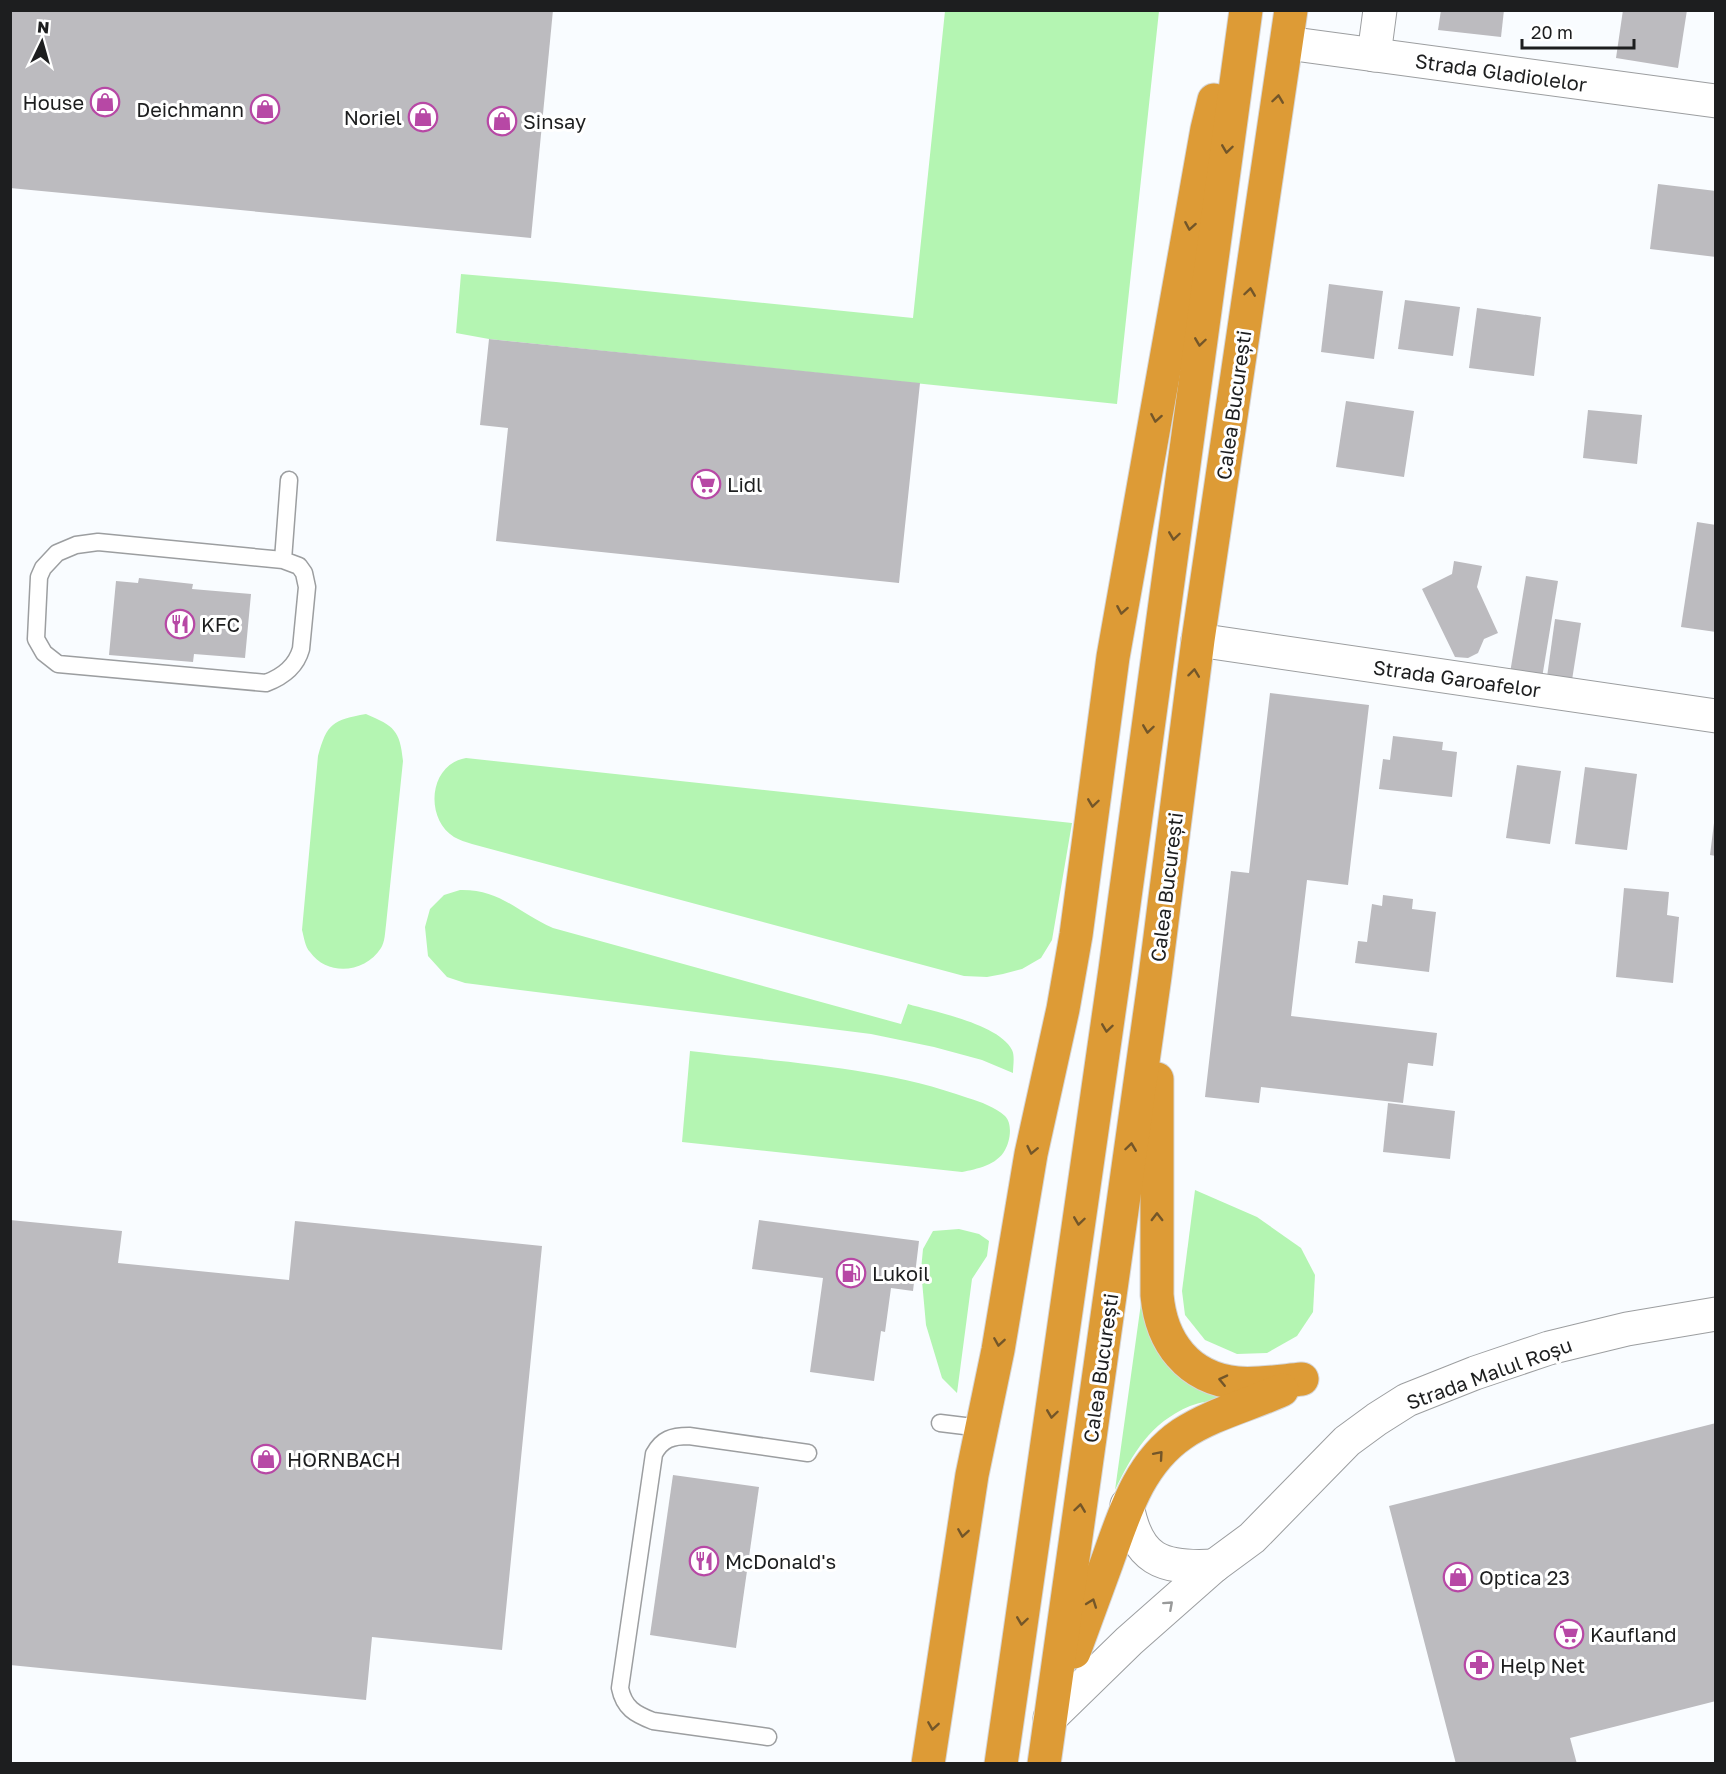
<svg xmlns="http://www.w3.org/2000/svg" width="1726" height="1774" viewBox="0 0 1726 1774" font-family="'Golos Text',sans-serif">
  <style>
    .green { fill: #b4f5b2 }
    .building { fill: #bcbbbf }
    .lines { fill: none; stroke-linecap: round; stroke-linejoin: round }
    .lane-casing { stroke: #9c9ea0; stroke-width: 19 }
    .street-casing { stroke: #9c9ea0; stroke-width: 35 }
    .highway-casing { stroke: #d6d6d7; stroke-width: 35 }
    .lane { stroke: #fff; stroke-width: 16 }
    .street { stroke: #fff; stroke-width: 33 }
    .highway { stroke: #dd9b36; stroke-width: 33 }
    .oneway { stroke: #735629 }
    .oneway2 { stroke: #999a9a }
    .labels { text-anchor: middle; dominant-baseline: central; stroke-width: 6; stroke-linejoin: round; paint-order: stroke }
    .street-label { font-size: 20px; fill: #1d1e1f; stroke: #fff }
    .poi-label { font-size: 20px; fill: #1d1e1f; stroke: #fff; text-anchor: start }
  </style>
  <rect width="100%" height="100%" fill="#f9fcff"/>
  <g class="green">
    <path d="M945,11H1159L1117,404L489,339L456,333L461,274L556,282L913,318Z"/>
    <path d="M366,714C394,726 400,730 403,761L386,925C385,932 385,942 381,948C365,973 328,977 310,952C305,947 304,937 302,930L318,756C327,723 333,720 366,714Z"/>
    <path d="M466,758L1072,823L1052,940L1041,958L1022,969L1003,974L987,977L964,976L472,844C466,842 459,840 454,837C424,818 429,764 466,758Z"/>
    <path d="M460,890C501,889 518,913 553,928L901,1024L908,1004C935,1012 999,1024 1012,1050C1015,1056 1013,1066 1013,1073L982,1060L934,1047L871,1034L465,983L447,977L428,956L425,927L430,909L444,895Z"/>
    <path d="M690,1051C780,1062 884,1067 968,1098C981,1102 995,1107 1005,1116C1013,1124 1010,1142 1005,1150C997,1165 977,1169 962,1172L682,1142Z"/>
    <path d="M1195,1190L1257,1217L1301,1248L1315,1275L1313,1312L1297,1336L1267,1353L1237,1354L1205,1340L1185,1315L1182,1291Z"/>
    <path d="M959,1229L979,1234L989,1241L987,1256L972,1279L957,1393L942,1378L926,1325L921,1270L923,1249L933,1231Z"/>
    <path d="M1143,1289L1203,1388L1222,1398C1212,1401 1200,1402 1190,1406C1150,1423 1133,1453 1115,1490Z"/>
  </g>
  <g class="building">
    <path d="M10,10H553L531,238L10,188Z"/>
    <path d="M1441,10H1504L1501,37L1438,30Z"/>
    <path d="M1623,10H1687L1678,68L1616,58Z"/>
    <path d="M1658,184L1716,191V257L1650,249Z"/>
    <path d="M1329,284L1383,291L1374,359L1321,352Z"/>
    <path d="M1405,300L1460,307L1453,356L1398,349Z"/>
    <path d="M1477,308L1541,317L1534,376L1469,368Z"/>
    <path d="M489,339L920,383L899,583L496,541L508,428L480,425Z"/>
    <path d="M1346,401L1414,411L1404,477L1336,467Z"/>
    <path d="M1588,410L1642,415L1637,464L1583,458Z"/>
    <path d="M1697,522L1716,525V632L1681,627Z"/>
    <path d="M1454,561L1482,566L1477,587L1498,633L1484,639L1478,653L1468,658L1455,657L1422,589L1452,574Z"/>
    <path d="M1526,576L1558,581L1542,678L1510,673Z"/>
    <path d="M139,578L193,584L192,589L251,594L245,658L194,654L193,662L109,655L116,581L138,583Z"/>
    <path d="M1555,619L1581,623L1572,680L1547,677Z"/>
    <path d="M1270,693L1369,705L1348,885L1307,880L1291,1016L1437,1033L1433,1066L1408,1063L1403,1103L1261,1087L1259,1103L1205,1097L1231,871L1249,873Z"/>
    <path d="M1393,736L1443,742L1442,750L1457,752L1452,797L1379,789L1383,759L1390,760Z"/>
    <path d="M1517,765L1561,771L1550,844L1506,838Z"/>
    <path d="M1585,767L1637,774L1627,850L1575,844Z"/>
    <path d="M1714,823H1716V856L1710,855Z"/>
    <path d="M1624,888L1669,892L1667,915L1679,917L1673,983L1616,977Z"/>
    <path d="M1383,895L1413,899L1412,909L1436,912L1429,972L1355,963L1358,941L1367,942L1372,904L1382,906Z"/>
    <path d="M1388,1103L1455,1111L1450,1159L1383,1152Z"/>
    <path d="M10,1220L122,1231L118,1263L289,1280L295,1221L542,1246L502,1650L372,1637L366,1700L10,1665Z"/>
    <path d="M759,1220L919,1241L913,1291L891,1288L885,1332L881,1331L874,1381L810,1372L823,1278L752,1269Z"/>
    <path d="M1716,1423V1701L1570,1738L1577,1764H1456L1389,1506Z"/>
    <path d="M673,1475L759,1487L736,1648L650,1635Z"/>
  </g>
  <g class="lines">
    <g class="lane-casing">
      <g id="lane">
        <path d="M283,560L299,566L304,573L307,587L301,649C296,667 282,677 266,683L58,664L44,653L36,639L39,577L43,568L57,553L76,545L98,542L283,560L289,480"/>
        <path d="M940,1423L981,1428"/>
        <path d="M768,1737L653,1721C635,1714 624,1708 620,1688L654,1454C662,1439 672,1436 689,1436L808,1453"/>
      </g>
    </g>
    <g class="street-casing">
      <g id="street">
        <path d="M1287,43L1716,101"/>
        <path d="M1374,55L1380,10"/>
        <path d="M1198,640L1716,716"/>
        <path d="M1127,1505C1137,1560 1161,1569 1214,1566"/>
        <path d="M1050,1718L1129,1641L1214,1566L1252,1538L1347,1441L1377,1419L1407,1400L1475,1373L1549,1348L1627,1329L1716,1314"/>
      </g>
    </g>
    <g class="highway-casing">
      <g id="highway">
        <path d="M1157,1079V1295C1161,1342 1188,1378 1237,1383C1258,1385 1281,1381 1302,1379"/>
        <path d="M1074,1652C1085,1622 1096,1592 1107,1562C1124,1515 1138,1464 1182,1434C1212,1414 1249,1405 1282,1390"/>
        <path d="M928,1764L972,1475L998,1350L1031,1154L1063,1009L1076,935L1113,657L1207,129L1214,100"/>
        <path d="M1001,1764L1115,970L1246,10"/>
        <path d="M1044,1764L1155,976L1198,640L1291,10"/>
      </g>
    </g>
    <use href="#lane" class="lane"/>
    <use href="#street" class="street"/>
    <use href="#highway" class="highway"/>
  </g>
  <defs><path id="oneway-chevron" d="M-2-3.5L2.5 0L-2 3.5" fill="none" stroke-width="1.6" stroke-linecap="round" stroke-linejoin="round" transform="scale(1.5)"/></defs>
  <g class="oneway">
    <use href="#oneway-chevron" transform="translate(1278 99) rotate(-82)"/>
    <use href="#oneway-chevron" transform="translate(1227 149) rotate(98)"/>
    <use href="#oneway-chevron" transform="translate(1190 226) rotate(100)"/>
    <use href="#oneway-chevron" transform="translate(1250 292) rotate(-82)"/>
    <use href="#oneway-chevron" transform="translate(1200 342) rotate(98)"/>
    <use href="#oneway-chevron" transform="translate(1156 418) rotate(100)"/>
    <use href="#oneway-chevron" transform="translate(1174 536) rotate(98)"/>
    <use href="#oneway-chevron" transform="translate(1122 610) rotate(100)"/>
    <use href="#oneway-chevron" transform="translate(1194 673) rotate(-83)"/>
    <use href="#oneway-chevron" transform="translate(1148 729) rotate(98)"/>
    <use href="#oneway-chevron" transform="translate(1093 803) rotate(98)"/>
    <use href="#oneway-chevron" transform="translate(1107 1028) rotate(98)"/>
    <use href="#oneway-chevron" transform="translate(1131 1147) rotate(-82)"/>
    <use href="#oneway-chevron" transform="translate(1032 1150) rotate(102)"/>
    <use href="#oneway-chevron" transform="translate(1157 1217) rotate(-90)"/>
    <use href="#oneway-chevron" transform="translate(1079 1221) rotate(98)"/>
    <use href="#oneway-chevron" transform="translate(999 1342) rotate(99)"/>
    <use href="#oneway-chevron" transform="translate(1223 1380) rotate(-167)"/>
    <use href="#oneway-chevron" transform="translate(1052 1414) rotate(98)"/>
    <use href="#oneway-chevron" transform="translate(1159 1455) rotate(-49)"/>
    <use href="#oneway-chevron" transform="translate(1080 1508) rotate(-82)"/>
    <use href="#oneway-chevron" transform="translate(963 1533) rotate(99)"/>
    <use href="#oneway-chevron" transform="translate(1092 1603) rotate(-70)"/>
    <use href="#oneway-chevron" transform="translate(1022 1621) rotate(98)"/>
    <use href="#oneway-chevron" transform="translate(933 1726) rotate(99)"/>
  </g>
  <use class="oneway2" href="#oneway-chevron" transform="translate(1169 1605) rotate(-42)"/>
  <defs>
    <g id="shop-ring" transform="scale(1.5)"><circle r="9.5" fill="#fff" stroke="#b748a5" stroke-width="1.5"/><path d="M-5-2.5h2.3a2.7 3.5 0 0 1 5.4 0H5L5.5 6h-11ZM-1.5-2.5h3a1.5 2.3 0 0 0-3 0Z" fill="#b748a5"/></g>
    <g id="supermarket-ring" transform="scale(1.5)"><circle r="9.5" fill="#fff" stroke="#b748a5" stroke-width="1.5"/><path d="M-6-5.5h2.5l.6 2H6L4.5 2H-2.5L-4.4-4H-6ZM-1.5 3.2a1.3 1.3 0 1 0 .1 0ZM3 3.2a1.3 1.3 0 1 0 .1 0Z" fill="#b748a5"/></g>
    <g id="restaurant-ring" transform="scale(1.5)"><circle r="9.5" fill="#fff" stroke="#b748a5" stroke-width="1.5"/><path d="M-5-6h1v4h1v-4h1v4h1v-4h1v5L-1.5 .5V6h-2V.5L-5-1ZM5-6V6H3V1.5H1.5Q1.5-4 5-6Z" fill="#b748a5"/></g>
    <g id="fuel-ring" transform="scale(1.5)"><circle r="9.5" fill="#fff" stroke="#b748a5" stroke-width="1.5"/><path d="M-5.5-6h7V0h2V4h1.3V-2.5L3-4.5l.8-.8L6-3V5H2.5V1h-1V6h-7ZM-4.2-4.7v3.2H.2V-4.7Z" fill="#b748a5"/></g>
    <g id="pharmacy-ring" transform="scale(1.5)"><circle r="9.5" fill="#fff" stroke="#b748a5" stroke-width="1.5"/><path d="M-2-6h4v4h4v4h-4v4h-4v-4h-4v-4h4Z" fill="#b748a5"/></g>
  </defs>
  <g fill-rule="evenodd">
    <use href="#shop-ring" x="105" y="102"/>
    <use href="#shop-ring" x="265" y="109"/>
    <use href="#shop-ring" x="423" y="117"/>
    <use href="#shop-ring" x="502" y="121"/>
    <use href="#supermarket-ring" x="706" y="484"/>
    <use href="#restaurant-ring" x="180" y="624"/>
    <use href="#fuel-ring" x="851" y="1273"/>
    <use href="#shop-ring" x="266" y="1459"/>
    <use href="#restaurant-ring" x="704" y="1561"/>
    <use href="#shop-ring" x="1458" y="1577"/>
    <use href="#supermarket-ring" x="1569" y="1634"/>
    <use href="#pharmacy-ring" x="1479" y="1665"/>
  </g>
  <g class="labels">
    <g class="street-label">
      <text transform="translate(1501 72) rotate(8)">Strada Gladiolelor</text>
      <text transform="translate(1233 405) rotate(-82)">Calea București</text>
      <text transform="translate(1457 678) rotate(8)">Strada Garoafelor</text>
      <text transform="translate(1166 887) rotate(-83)">Calea București</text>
      <text transform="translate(1100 1368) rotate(-82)">Calea București</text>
      <text transform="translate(1489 1373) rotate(-20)">Strada Malul Roșu</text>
    </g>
    <g class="poi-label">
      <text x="84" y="102" text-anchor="end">House</text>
      <text x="244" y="109" text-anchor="end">Deichmann</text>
      <text x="402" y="117" text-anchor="end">Noriel</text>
      <text x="523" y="121">Sinsay</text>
      <text x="727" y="484">Lidl</text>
      <text x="201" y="624">KFC</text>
      <text x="872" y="1273">Lukoil</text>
      <text x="287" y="1459">HORNBACH</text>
      <text x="725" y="1561">McDonald's</text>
      <text x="1479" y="1577">Optica 23</text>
      <text x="1590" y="1634">Kaufland</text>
      <text x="1500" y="1665">Help Net</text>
    </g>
  </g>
  <rect width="1726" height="1774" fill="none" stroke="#1d1e1f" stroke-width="24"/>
  <g transform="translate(42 42) rotate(5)" stroke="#ffffff" stroke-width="4.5" paint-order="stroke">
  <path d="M0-4.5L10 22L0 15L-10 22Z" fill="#1d1e1f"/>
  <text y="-9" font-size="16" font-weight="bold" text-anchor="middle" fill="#1d1e1f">N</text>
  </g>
  <path d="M1522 39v9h112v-9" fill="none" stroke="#1d1e1f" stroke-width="3"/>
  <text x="1531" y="39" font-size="18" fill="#1d1e1f" stroke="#ffffff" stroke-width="4.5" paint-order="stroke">20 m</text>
</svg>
